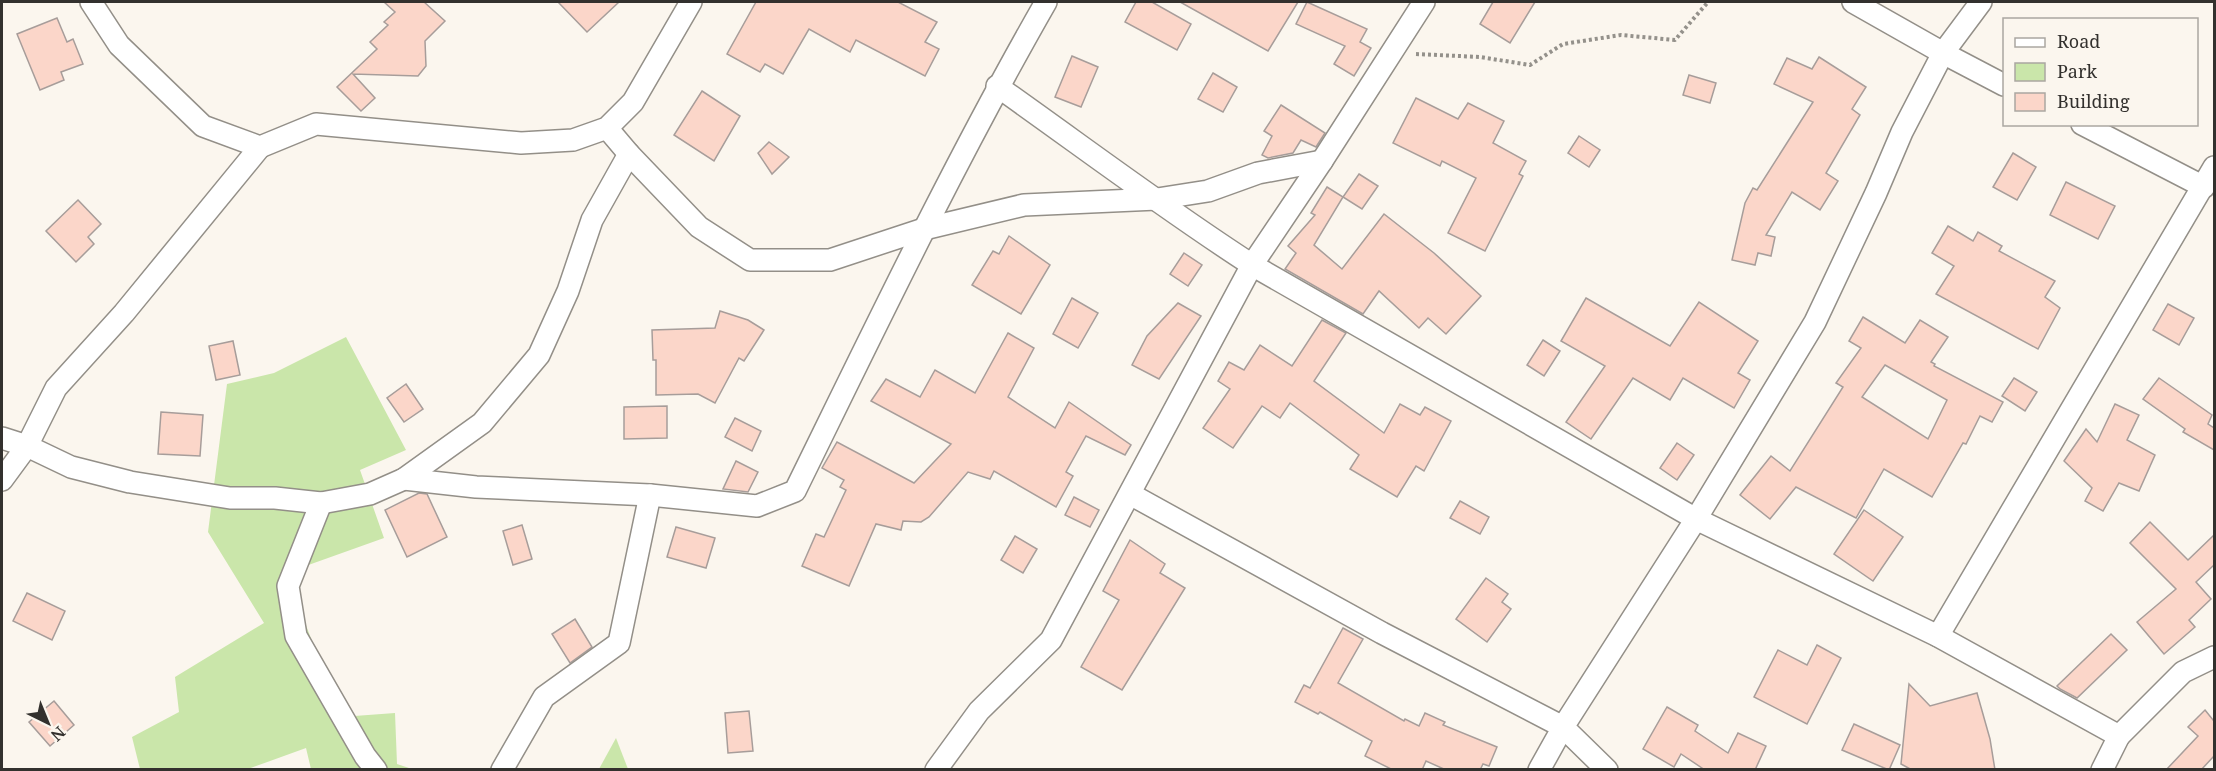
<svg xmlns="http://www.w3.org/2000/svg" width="2216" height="771" viewBox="0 0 2216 771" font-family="'Noto Serif',serif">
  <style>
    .green { fill: #cae6aa }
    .building { fill: #fbd6c9; stroke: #a79d9a; stroke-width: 1.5; fill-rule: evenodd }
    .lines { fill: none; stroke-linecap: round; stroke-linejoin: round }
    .street-casing { stroke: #938f88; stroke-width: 24 }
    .path { stroke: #94918b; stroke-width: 4; stroke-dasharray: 3 3; stroke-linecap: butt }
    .street { stroke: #fff; stroke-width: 21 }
  </style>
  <rect width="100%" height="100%" fill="#fbf6ee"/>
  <g class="green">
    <path d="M346,337L406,450L360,470L384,538L286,573L341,717L395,713L397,764L412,769H311L306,748L248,769H140L132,737L179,712L175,677L264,623L208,532L227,384L274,373Z"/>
    <path d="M616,738L628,769H599Z"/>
  </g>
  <g class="building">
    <path d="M384,2H424L445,21L425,41L426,66L418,76L353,74L375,98L361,111L337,87L377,49L370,42L388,25L384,22L395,12Z"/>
    <path d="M558,2H619L587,32Z"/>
    <path d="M756,2H898L937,22L925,42L939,49L925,76L856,40L850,52L809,29L783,74L765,64L760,72L727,54Z"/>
    <path d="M1136,2H1152L1191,24L1177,50L1125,22Z"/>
    <path d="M1180,2H1298L1268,51Z"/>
    <path d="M1307,2L1367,29L1360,42L1371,48L1354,76L1334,64L1345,46L1296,24Z"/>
    <path d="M1493,2H1535L1510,43L1480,24Z"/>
    <path d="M57,18L67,42L73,39L83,64L61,72L64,80L40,90L17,34Z"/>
    <path d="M1072,56L1098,67L1081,107L1055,97Z"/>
    <path d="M1819,57L1866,87L1852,109L1860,115L1826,173L1838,181L1820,210L1792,192L1766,235L1775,237L1771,256L1758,253L1755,265L1732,260L1745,203L1753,188L1757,190L1813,102L1774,84L1787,58L1812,69Z"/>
    <path d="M1213,73L1237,87L1223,112L1198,99Z"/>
    <path d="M1689,75L1716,83L1710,103L1683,95Z"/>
    <path d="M702,91L740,116L714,161L674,135Z"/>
    <path d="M1416,98L1458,119L1468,103L1504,121L1493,143L1526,161L1519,174L1523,176L1485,251L1448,233L1476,178L1442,161L1440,166L1393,143Z"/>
    <path d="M1281,105L1325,133L1316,147L1301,140L1293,153L1268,158L1262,155L1272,136L1264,131Z"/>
    <path d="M1579,136L1600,150L1589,167L1568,153Z"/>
    <path d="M769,142L789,157L772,174L758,153Z"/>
    <path d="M2013,153L2036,167L2017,200L1993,187Z"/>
    <path d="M1359,174L1378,186L1362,209L1343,197Z"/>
    <path d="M2066,182L2115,206L2098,239L2050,215Z"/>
    <path d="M1327,187L1343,197L1314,245L1342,269L1384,214L1434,253L1481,296L1446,334L1428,318L1419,328L1379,291L1363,314L1285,269L1296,253L1288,246L1315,215L1311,213Z"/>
    <path d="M78,200L101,224L88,237L94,244L76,262L46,231Z"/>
    <path d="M1948,226L1973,241L1978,232L2002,246L1999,251L2055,281L2045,297L2060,308L2038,349L1936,294L1954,266L1932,253Z"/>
    <path d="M1009,236L1050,265L1021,314L972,285L993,251L999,254Z"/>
    <path d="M1184,253L1202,265L1188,286L1170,274Z"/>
    <path d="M1072,298L1098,313L1078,348L1053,334Z"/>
    <path d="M1586,298L1670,346L1699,302L1758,341L1738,373L1750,380L1734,408L1683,378L1670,400L1633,378L1591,439L1566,422L1605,366L1561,341Z"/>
    <path d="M1178,303L1201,316L1159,379L1132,365L1147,336Z"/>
    <path d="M2168,304L2194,318L2179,345L2153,330Z"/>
    <path d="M720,311L748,320L764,330L744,361L739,358L715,403L698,394L656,395V360H653L652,330L715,328Z"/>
    <path d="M1863,317L1905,343L1920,320L1948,337L1931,362L1935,364L1934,366L2003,402L1992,422L1980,416L1966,444L1963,443L1932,497L1884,469L1856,518L1796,487L1770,519L1740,495L1771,456L1790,471L1843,387L1836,383L1861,348L1849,341ZM1885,365L1947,400L1928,439L1862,397Z"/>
    <path d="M1322,320L1346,333L1314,381L1384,433L1400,404L1420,415L1425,407L1451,421L1424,471L1416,466L1397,497L1350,469L1359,455L1290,403L1280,418L1262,406L1233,448L1203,428L1230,389L1218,381L1229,362L1244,370L1260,345L1292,366Z"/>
    <path d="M1008,333L1034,348L1008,397L1055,428L1069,402L1131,445L1125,455L1086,436L1066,472L1073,476L1056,507L994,471L990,479L968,472L929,517L921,522L903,521L901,530L876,524L849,586L802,566L816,534L824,537L846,490L840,487L844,480L822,468L837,442L914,483L951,444L871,401L886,379L920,397L935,370L975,393Z"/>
    <path d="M1543,340L1560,351L1544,376L1527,365Z"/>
    <path d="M233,341L240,375L216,380L209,346Z"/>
    <path d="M2014,378L2037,392L2025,411L2002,396Z"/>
    <path d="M2159,378L2212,415L2208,424L2214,428V450L2183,432L2185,429L2143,399Z"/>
    <path d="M406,384L423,409L404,422L387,398Z"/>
    <path d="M2115,404L2139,415L2127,440L2155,455L2139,491L2119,483L2103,511L2085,501L2092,488L2064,461L2086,429L2097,442Z"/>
    <path d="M667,406V438L624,439V407Z"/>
    <path d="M161,412L203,415L200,456L158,454Z"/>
    <path d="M735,418L761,431L752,451L725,437Z"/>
    <path d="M1677,443L1694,455L1677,480L1660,468Z"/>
    <path d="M736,461L758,472L748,492L723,489Z"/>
    <path d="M419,493L427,494L447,537L407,557L385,510Z"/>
    <path d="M1074,497L1099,510L1090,527L1065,515Z"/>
    <path d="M1460,501L1489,517L1480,534L1450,518Z"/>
    <path d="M1864,510L1903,537L1873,581L1834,554Z"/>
    <path d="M2150,522L2188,560L2214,535V565L2196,582L2211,599L2189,620L2195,627L2164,654L2137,622L2176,589L2130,543Z"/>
    <path d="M522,525L532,559L513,565L503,531Z"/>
    <path d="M676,527L715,538L706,568L667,557Z"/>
    <path d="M1015,536L1037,549L1023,573L1001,560Z"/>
    <path d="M1130,540L1165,564L1160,573L1185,588L1122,690L1081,667L1119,600L1103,591Z"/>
    <path d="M1486,578L1508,594L1502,602L1511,609L1487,642L1456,619Z"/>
    <path d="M27,593L65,611L52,640L13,621Z"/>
    <path d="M575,619L592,647L570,663L552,634Z"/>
    <path d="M1343,628L1363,639L1338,683L1404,721L1405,719L1419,726L1425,713L1445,722L1443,725L1497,747L1489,766L1483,764L1480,770H1446L1426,761L1422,770H1393L1365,756L1372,741L1320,712L1318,714L1295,702L1304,685L1310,688Z"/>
    <path d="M2111,634L2127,650L2077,698L2060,689L2057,686Z"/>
    <path d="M1817,645L1841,658L1807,724L1754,697L1778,650L1807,665Z"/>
    <path d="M1909,684L1930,706L1977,693L1990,739L1995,770H1912L1901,764Z"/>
    <path d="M54,701L74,725L50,746L29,722Z"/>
    <path d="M1667,707L1698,725L1695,731L1728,753L1738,733L1766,746L1755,770H1705L1681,754L1674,767L1643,749Z"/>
    <path d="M2205,710L2213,720L2214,719V756L2201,770H2166L2198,736L2188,727Z"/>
    <path d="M749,711L753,751L728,753L725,713Z"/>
    <path d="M1854,724L1900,745L1889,770L1842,750Z"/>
  </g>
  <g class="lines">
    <g class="street-casing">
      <g id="street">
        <path d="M91,2L119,45L203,126L260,147L316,124L521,143L573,140L607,128L633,102L691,2"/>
        <path d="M1853,2L1943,53L2004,85"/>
        <path d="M997,86C1082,146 1165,209 1252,265L1696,519L1938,636L2119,736L2183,672L2214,657"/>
        <path d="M2082,124L2204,187"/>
        <path d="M607,128L629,154L699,227L750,260H830L924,229L1024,205L1157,199L1208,191L1258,173L1322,161"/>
        <path d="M2,438L27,446L71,467L130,482L230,498H275L321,503L370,494L404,479L482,423L539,355L568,291L592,220L629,154"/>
        <path d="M404,479L476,487L650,495L757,506L795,491C876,326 955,161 1046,2"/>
        <path d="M2,480L27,446L56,388L124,313L260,147"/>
        <path d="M1130,494L1382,633L1563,727L1539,770"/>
        <path d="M321,503L288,586L296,636L365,756L376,770"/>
        <path d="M1938,636L2214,167"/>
        <path d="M502,770L544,697L619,643L650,495"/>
        <path d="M936,770L979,711L1051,640L1252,265L1322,161L1424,2"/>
        <path d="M1607,770L1563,727L1696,519L1815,322L1876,193L1902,132L1943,53L1981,2"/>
        <path d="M2102,770L2119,736"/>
      </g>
    </g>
    <path class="path" d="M1416,54L1480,57L1530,65L1563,44L1621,35L1675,40L1708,2"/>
    <use href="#street" class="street"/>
  </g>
  <rect width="2216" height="771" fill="none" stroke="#33312e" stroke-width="6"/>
  <rect x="2003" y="18" width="195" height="108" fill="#fbf6ee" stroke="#aba7a1" stroke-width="1.5"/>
  <rect x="2015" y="38" width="30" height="9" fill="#ffffff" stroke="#aba7a1" stroke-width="1.5"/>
  <text x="2057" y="48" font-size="18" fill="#33312e">Road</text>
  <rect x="2015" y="63" width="30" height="18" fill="#cae6aa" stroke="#aba7a1" stroke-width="1.5"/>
  <text x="2057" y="78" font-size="18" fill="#33312e">Park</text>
  <rect x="2015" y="93" width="30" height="18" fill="#fbd6c9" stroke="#aba7a1" stroke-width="1.5"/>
  <text x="2057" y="108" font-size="18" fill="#33312e">Building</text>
  <g transform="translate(48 723) rotate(137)" stroke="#fbf6ee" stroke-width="4.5" paint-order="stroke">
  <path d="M0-4.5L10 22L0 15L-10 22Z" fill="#33312e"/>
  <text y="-9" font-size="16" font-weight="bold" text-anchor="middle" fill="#33312e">N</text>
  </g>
</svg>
